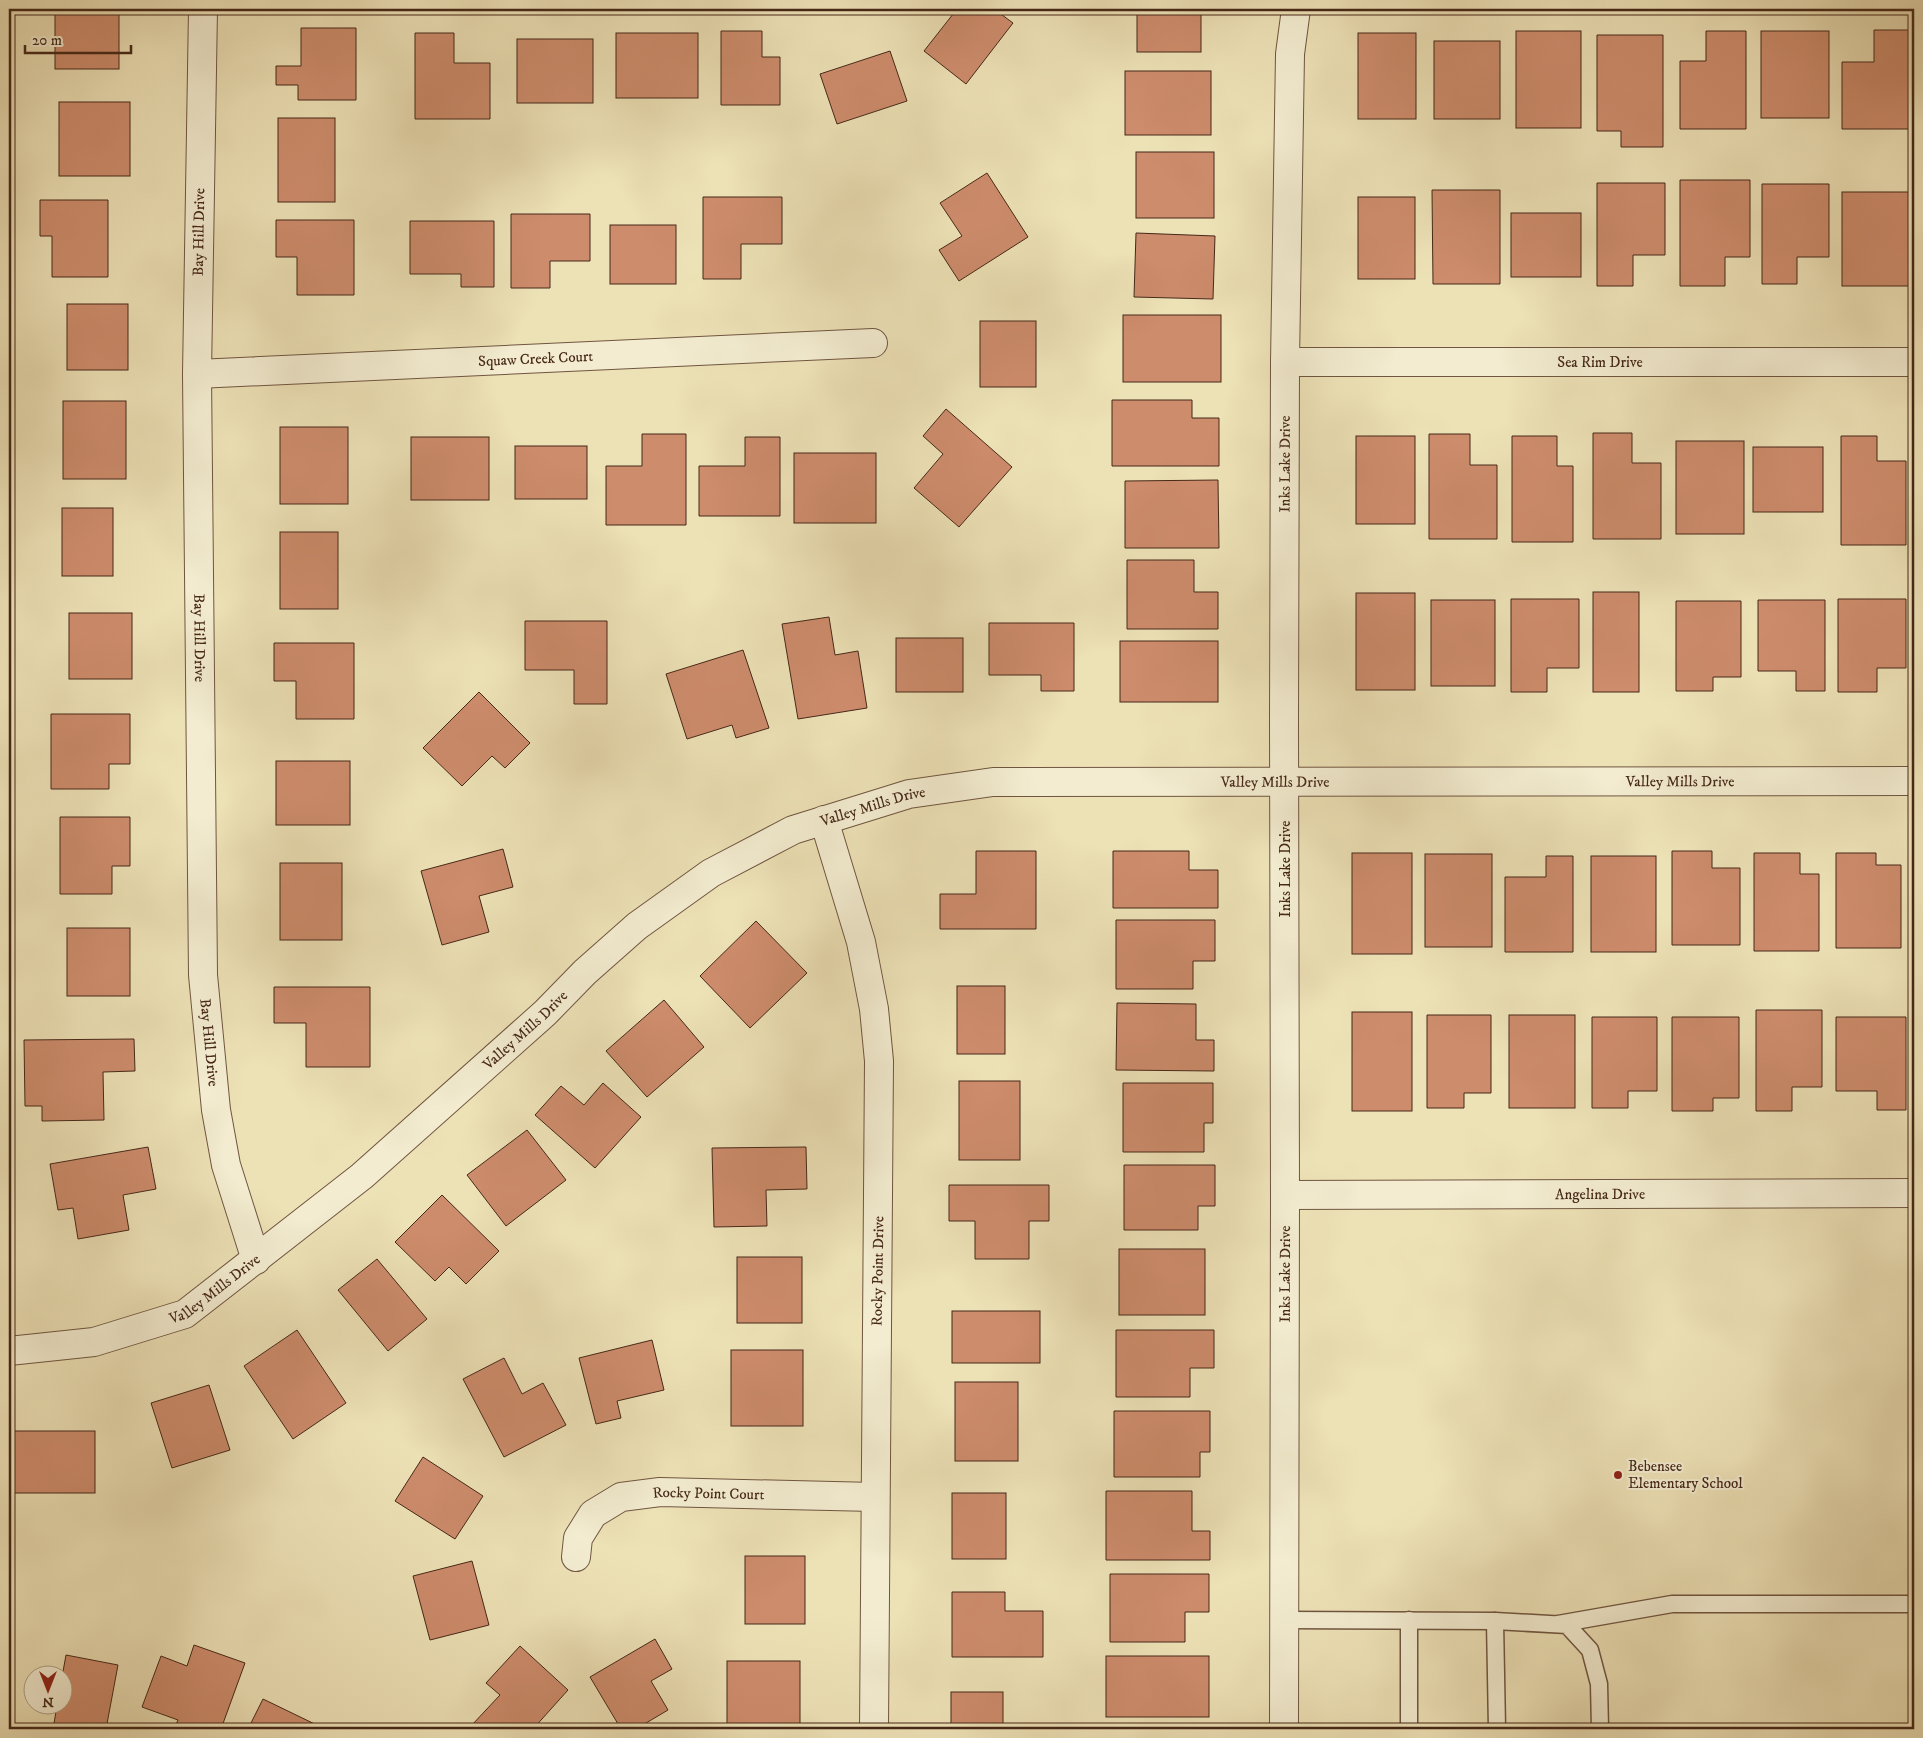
<svg xmlns="http://www.w3.org/2000/svg" width="1923" height="1738" viewBox="0 0 1923 1738" font-family="'IM FELL DW Pica',serif">
  <style>
    .building { fill: #cd8c6c; stroke: #462818 }
    .lines { fill: none; stroke-linecap: round; stroke-linejoin: round }
    .service-casing { stroke: #705640; stroke-width: 19 }
    .minor-casing { stroke: #705640; stroke-width: 30 }
    .service { stroke: #f3ecd0; stroke-width: 16 }
    .minor { stroke: #f3ecd0; stroke-width: 28 }
    .poi-dot { fill: #8f2418; stroke: #f3ecd0; stroke-width: 2 }
    .labels { text-anchor: middle; dominant-baseline: central; stroke-width: 4; stroke-linejoin: round; paint-order: stroke }
    .street-label { font-size: 15px; fill: #462818; stroke: #f3ecd0 }
    .poi-label { font-size: 15px; fill: #462818; stroke: #f3ecd0; text-anchor: start }
  </style>
  <rect width="100%" height="100%" fill="#ede1b6"/>
  <filter id="stains"><feTurbulence type="fractalNoise" baseFrequency=".004" numOctaves="4"/><feColorMatrix values="0 0 0 0 .2 0 0 0 0 .09 0 0 0 0 .02 0 0 0 .5 -.17"/></filter>
  <radialGradient id="worn" r=".72"><stop offset=".6" stop-color="#630" stop-opacity="0"/><stop offset="1" stop-color="#630" stop-opacity=".3"/></radialGradient>
  <g class="building">
    <rect x="55" y="9" width="64" height="60"/>
    <path d="M957,9H994L1013,23L966,84L924,51Z"/>
    <rect x="1137" y="9" width="64" height="43"/>
    <path d="M301,28H356V100H298V85H276V66H301Z"/>
    <path d="M1874,30H1910V129H1842V62H1874Z"/>
    <path d="M721,31H762V57H780V105H721Z"/>
    <rect x="1516" y="31" width="65" height="97"/>
    <path d="M1706,31H1746V129H1680V61H1706Z"/>
    <rect x="1761" y="31" width="68" height="87"/>
    <path d="M415,33H454V63H490V119H415Z"/>
    <rect x="616" y="33" width="82" height="65"/>
    <rect x="1358" y="33" width="58" height="86"/>
    <path d="M1597,35H1663V147H1621V131H1597Z"/>
    <rect x="517" y="39" width="76" height="64"/>
    <rect x="1434" y="41" width="66" height="78"/>
    <path d="M890,51L907,101L837,124L820,74Z"/>
    <rect x="1125" y="71" width="86" height="64"/>
    <rect x="59" y="102" width="71" height="74"/>
    <rect x="278" y="118" width="57" height="84"/>
    <rect x="1136" y="152" width="78" height="66"/>
    <path d="M987,173L1028,237L959,281L939,250L962,236L940,203Z"/>
    <path d="M1680,180H1750V257H1725V286H1680Z"/>
    <path d="M1597,183H1665V255H1633V286H1597Z"/>
    <path d="M1762,184H1829V257H1797V284H1762Z"/>
    <path d="M1432,190H1500V284H1433Z"/>
    <rect x="1842" y="192" width="67" height="94"/>
    <path d="M703,197H782V244H741V279H703Z"/>
    <rect x="1358" y="197" width="57" height="82"/>
    <path d="M40,200H108V277H52V236H40Z"/>
    <rect x="1511" y="213" width="70" height="64"/>
    <path d="M511,214H590V261H550V288H511Z"/>
    <path d="M276,220H354V295H297V257H276Z"/>
    <path d="M410,221H494V287H461V274H410Z"/>
    <rect x="610" y="225" width="66" height="59"/>
    <path d="M1136,233L1215,236L1213,299L1134,297Z"/>
    <rect x="67" y="304" width="61" height="66"/>
    <rect x="1123" y="315" width="98" height="67"/>
    <rect x="980" y="321" width="56" height="66"/>
    <path d="M1112,400H1192V418H1219V466H1112Z"/>
    <rect x="63" y="401" width="63" height="78"/>
    <path d="M946,409L1012,467L959,527L914,488L943,454L923,436Z"/>
    <rect x="280" y="427" width="68" height="77"/>
    <path d="M1593,433H1632V463H1661V539H1593Z"/>
    <path d="M642,434H686V525H606V466H642Z"/>
    <path d="M1429,434H1470V465H1497V539H1429Z"/>
    <rect x="1356" y="436" width="59" height="88"/>
    <path d="M1512,436H1557V466H1573V542H1512Z"/>
    <path d="M1841,436H1877V461H1906V545H1841Z"/>
    <rect x="411" y="437" width="78" height="63"/>
    <path d="M745,437H780V516H699V466H745Z"/>
    <rect x="1676" y="441" width="68" height="93"/>
    <rect x="515" y="446" width="72" height="53"/>
    <rect x="1753" y="447" width="70" height="65"/>
    <rect x="794" y="453" width="82" height="70"/>
    <path d="M1218,480L1219,548H1125V481Z"/>
    <rect x="62" y="508" width="51" height="68"/>
    <rect x="280" y="532" width="58" height="77"/>
    <path d="M1127,560H1194V592H1218V629H1127Z"/>
    <rect x="1593" y="592" width="46" height="100"/>
    <rect x="1356" y="593" width="59" height="97"/>
    <path d="M1511,599H1579V668H1547V692H1511Z"/>
    <path d="M1838,599H1906V668H1877V692H1838Z"/>
    <rect x="1431" y="600" width="64" height="86"/>
    <path d="M1758,600H1825V691H1796V671H1758Z"/>
    <path d="M1676,601H1741V677H1713V691H1676Z"/>
    <rect x="69" y="613" width="63" height="66"/>
    <path d="M829,617L835,655L858,651L867,708L798,719L782,624Z"/>
    <path d="M525,621H607V704H574V670H525Z"/>
    <path d="M989,623H1074V691H1041V675H989Z"/>
    <rect x="896" y="638" width="67" height="54"/>
    <rect x="1120" y="641" width="98" height="61"/>
    <path d="M274,643H354V719H296V681H274Z"/>
    <path d="M743,650L769,728L736,738L732,725L687,739L666,674Z"/>
    <path d="M479,692L530,743L505,768L492,756L462,786L423,748Z"/>
    <path d="M51,714H130V764H109V789H51Z"/>
    <rect x="276" y="761" width="74" height="64"/>
    <path d="M60,817H130V866H112V894H60Z"/>
    <path d="M503,849L513,887L479,896L489,932L442,945L421,871Z"/>
    <path d="M976,851H1036V929H940V894H976Z"/>
    <path d="M1113,851H1189V870H1218V908H1113Z"/>
    <path d="M1672,851H1712V868H1740V945H1672Z"/>
    <rect x="1352" y="853" width="60" height="101"/>
    <path d="M1754,853H1800V874H1819V951H1754Z"/>
    <path d="M1836,853H1876V865H1901V948H1836Z"/>
    <rect x="1425" y="854" width="67" height="93"/>
    <path d="M1546,856H1573V952H1505V877H1546Z"/>
    <rect x="1591" y="856" width="65" height="96"/>
    <rect x="280" y="863" width="62" height="77"/>
    <path d="M1116,920H1215V961H1193V989H1116Z"/>
    <path d="M756,921L807,973L750,1028L700,976Z"/>
    <rect x="67" y="928" width="63" height="68"/>
    <rect x="957" y="986" width="48" height="68"/>
    <path d="M274,987H370V1067H306V1023H274Z"/>
    <path d="M664,1000L704,1047L647,1097L606,1051Z"/>
    <path d="M1117,1003L1196,1004V1040H1214V1071L1116,1070Z"/>
    <path d="M1756,1010H1822V1087H1792V1111H1756Z"/>
    <rect x="1352" y="1012" width="60" height="99"/>
    <path d="M1427,1015H1491V1093H1464V1108H1427Z"/>
    <rect x="1509" y="1015" width="66" height="93"/>
    <path d="M1592,1017H1657V1091H1628V1108H1592Z"/>
    <path d="M1672,1017H1739V1098H1713V1111H1672Z"/>
    <path d="M1836,1017H1906V1110H1877V1091H1836Z"/>
    <path d="M134,1039L135,1071L103,1072L104,1120L42,1121V1106H25L24,1040Z"/>
    <rect x="959" y="1081" width="61" height="79"/>
    <path d="M603,1083L641,1117L595,1168L535,1115L561,1086L584,1105Z"/>
    <path d="M1123,1083H1213V1123H1204V1152H1123Z"/>
    <path d="M527,1130L566,1180L506,1226L467,1175Z"/>
    <path d="M148,1147L156,1189L123,1195L129,1230L78,1239L73,1208L58,1210L50,1164Z"/>
    <path d="M806,1147L807,1189L766,1190L767,1226L714,1227L712,1148Z"/>
    <path d="M1124,1165H1215V1206H1198V1230H1124Z"/>
    <path d="M949,1185H1049V1221H1029V1259H975V1221H949Z"/>
    <path d="M442,1195L499,1251L466,1284L449,1267L435,1281L395,1242Z"/>
    <rect x="1119" y="1249" width="86" height="66"/>
    <rect x="737" y="1257" width="65" height="66"/>
    <path d="M377,1259L427,1319L388,1351L338,1290Z"/>
    <rect x="952" y="1311" width="88" height="52"/>
    <path d="M297,1330L346,1403L293,1439L244,1366Z"/>
    <path d="M1116,1330H1214V1368H1190V1397H1116Z"/>
    <path d="M652,1340L664,1390L617,1401L621,1418L596,1424L579,1358Z"/>
    <rect x="731" y="1350" width="72" height="76"/>
    <path d="M504,1358L522,1394L543,1383L566,1425L504,1457L463,1379Z"/>
    <rect x="955" y="1382" width="63" height="79"/>
    <path d="M209,1385L230,1450L172,1468L151,1403Z"/>
    <path d="M1114,1411H1210V1452H1200V1477H1114Z"/>
    <rect x="12" y="1431" width="83" height="62"/>
    <path d="M423,1457L483,1496L455,1539L395,1501Z"/>
    <path d="M1106,1491H1192V1531H1210V1560H1106Z"/>
    <rect x="952" y="1493" width="54" height="66"/>
    <rect x="745" y="1556" width="60" height="68"/>
    <path d="M472,1561L489,1625L430,1640L413,1576Z"/>
    <path d="M1110,1574H1209V1612H1185V1642H1110Z"/>
    <path d="M952,1592H1005V1611H1043V1657H952Z"/>
    <path d="M655,1639L672,1669L651,1681L668,1710L636,1729H621L590,1677Z"/>
    <path d="M194,1645L245,1663L221,1729H174L178,1720L142,1707L161,1656L187,1666Z"/>
    <path d="M520,1646L568,1690L533,1729H475L471,1726L500,1695L486,1683Z"/>
    <path d="M66,1655L118,1665L106,1729H53L57,1706H62V1677Z"/>
    <rect x="1106" y="1656" width="103" height="61"/>
    <rect x="727" y="1661" width="73" height="68"/>
    <rect x="951" y="1692" width="52" height="37"/>
    <path d="M263,1699L325,1729H248Z"/>
  </g>
  <g class="lines">
    <g class="service-casing">
      <g id="service">
        <path d="M1284,1620L1495,1621L1567,1625L1590,1650L1599,1684L1600,1729"/>
        <path d="M1409,1620V1729"/>
        <path d="M1495,1621L1497,1729"/>
        <path d="M1558,1624L1672,1604H1914"/>
      </g>
    </g>
    <g class="minor-casing">
      <g id="minor">
        <path id="s1" d="M203,9L197,374L203,975L216,1110L226,1165L256,1260"/>
        <path id="s2" d="M1285,362H1914"/>
        <path id="s3" d="M197,374L873,343"/>
        <path d="M824,820L861,942L874,1009L879,1061L874,1729"/>
        <path id="s4" d="M1285,1195L1914,1193"/>
        <path id="s5" d="M9,1351L94,1342L185,1314L362,1176L545,1013L585,972L637,926L711,873L793,830L909,794L993,782L1914,781"/>
        <path id="s6" d="M576,1557L578,1538L593,1514L621,1497L660,1492L875,1497"/>
        <path id="s7" d="M1284,1729L1285,1195L1284,720L1285,362L1290,54L1296,9"/>
      </g>
    </g>
    <use href="#service" class="service"/>
    <use href="#minor" class="minor"/>
  </g>
  <circle class="poi-dot" cx="1618" cy="1475" r="5"/>
  <g class="labels">
    <g class="street-label">
      <text transform="translate(199 232) rotate(-89)">Bay Hill Drive</text>
      <text stroke="none"><textPath href="#s3" startOffset="339">Squaw Creek Court</textPath></text>
      <text stroke="none"><textPath href="#s2" startOffset="315">Sea Rim Drive</textPath></text>
      <text stroke="none"><textPath href="#s7" startOffset="1265">Inks Lake Drive</textPath></text>
      <text stroke="none"><textPath href="#s1" startOffset="629">Bay Hill Drive</textPath></text>
      <text stroke="none"><textPath href="#s5" startOffset="1854">Valley Mills Drive</textPath></text>
      <text stroke="none"><textPath href="#s5" startOffset="1449">Valley Mills Drive</textPath></text>
      <text stroke="none"><textPath href="#s5" startOffset="1044">Valley Mills Drive</textPath></text>
      <text transform="translate(1285 869) rotate(-90)">Inks Lake Drive</text>
      <text stroke="none"><textPath href="#s5" startOffset="624">Valley Mills Drive</textPath></text>
      <text stroke="none"><textPath href="#s1" startOffset="1034">Bay Hill Drive</textPath></text>
      <text stroke="none"><textPath href="#s4" startOffset="315">Angelina Drive</textPath></text>
      <text transform="translate(878 1271) rotate(-89)">Rocky Point Drive</text>
      <text stroke="none"><textPath href="#s7" startOffset="455">Inks Lake Drive</textPath></text>
      <text stroke="none"><textPath href="#s5" startOffset="219">Valley Mills Drive</textPath></text>
      <text stroke="none"><textPath href="#s6" startOffset="168">Rocky Point Court</textPath></text>
    </g>
    <g class="poi-label">
      <text x="1628" y="1466">Bebensee<tspan x="1628" dy="17">Elementary School</tspan></text>
    </g>
  </g>
  <rect width="1923" height="1738" fill="none" stroke="#ede1b6" stroke-width="30"/>
  <rect x="10" y="10" width="1903" height="1718" fill="none" stroke="#462818" stroke-width="2.5"/>
  <rect x="15" y="15" width="1893" height="1708" fill="none" stroke="#462818"/>
  <g transform="translate(48 1690) rotate(180)"><circle r="24" fill="#f3ecd0" stroke="#ae9e86"/>
  <path d="M0-4L9 19L0 12L-9 19Z" fill="#8f2418"/>
  <text y="-8" font-size="14" font-weight="bold" text-anchor="middle" fill="#462818">N</text>
  </g>
  <path d="M25 45v8h106v-8" fill="none" stroke="#462818" stroke-width="2.5"/>
  <text x="32" y="45" font-size="15" fill="#462818" stroke="#f3ecd0" stroke-width="4" paint-order="stroke">20 m</text>
  <rect width="100%" height="100%" filter="url(#stains)"/>
  <rect width="100%" height="100%" fill="url(#worn)"/>
</svg>
